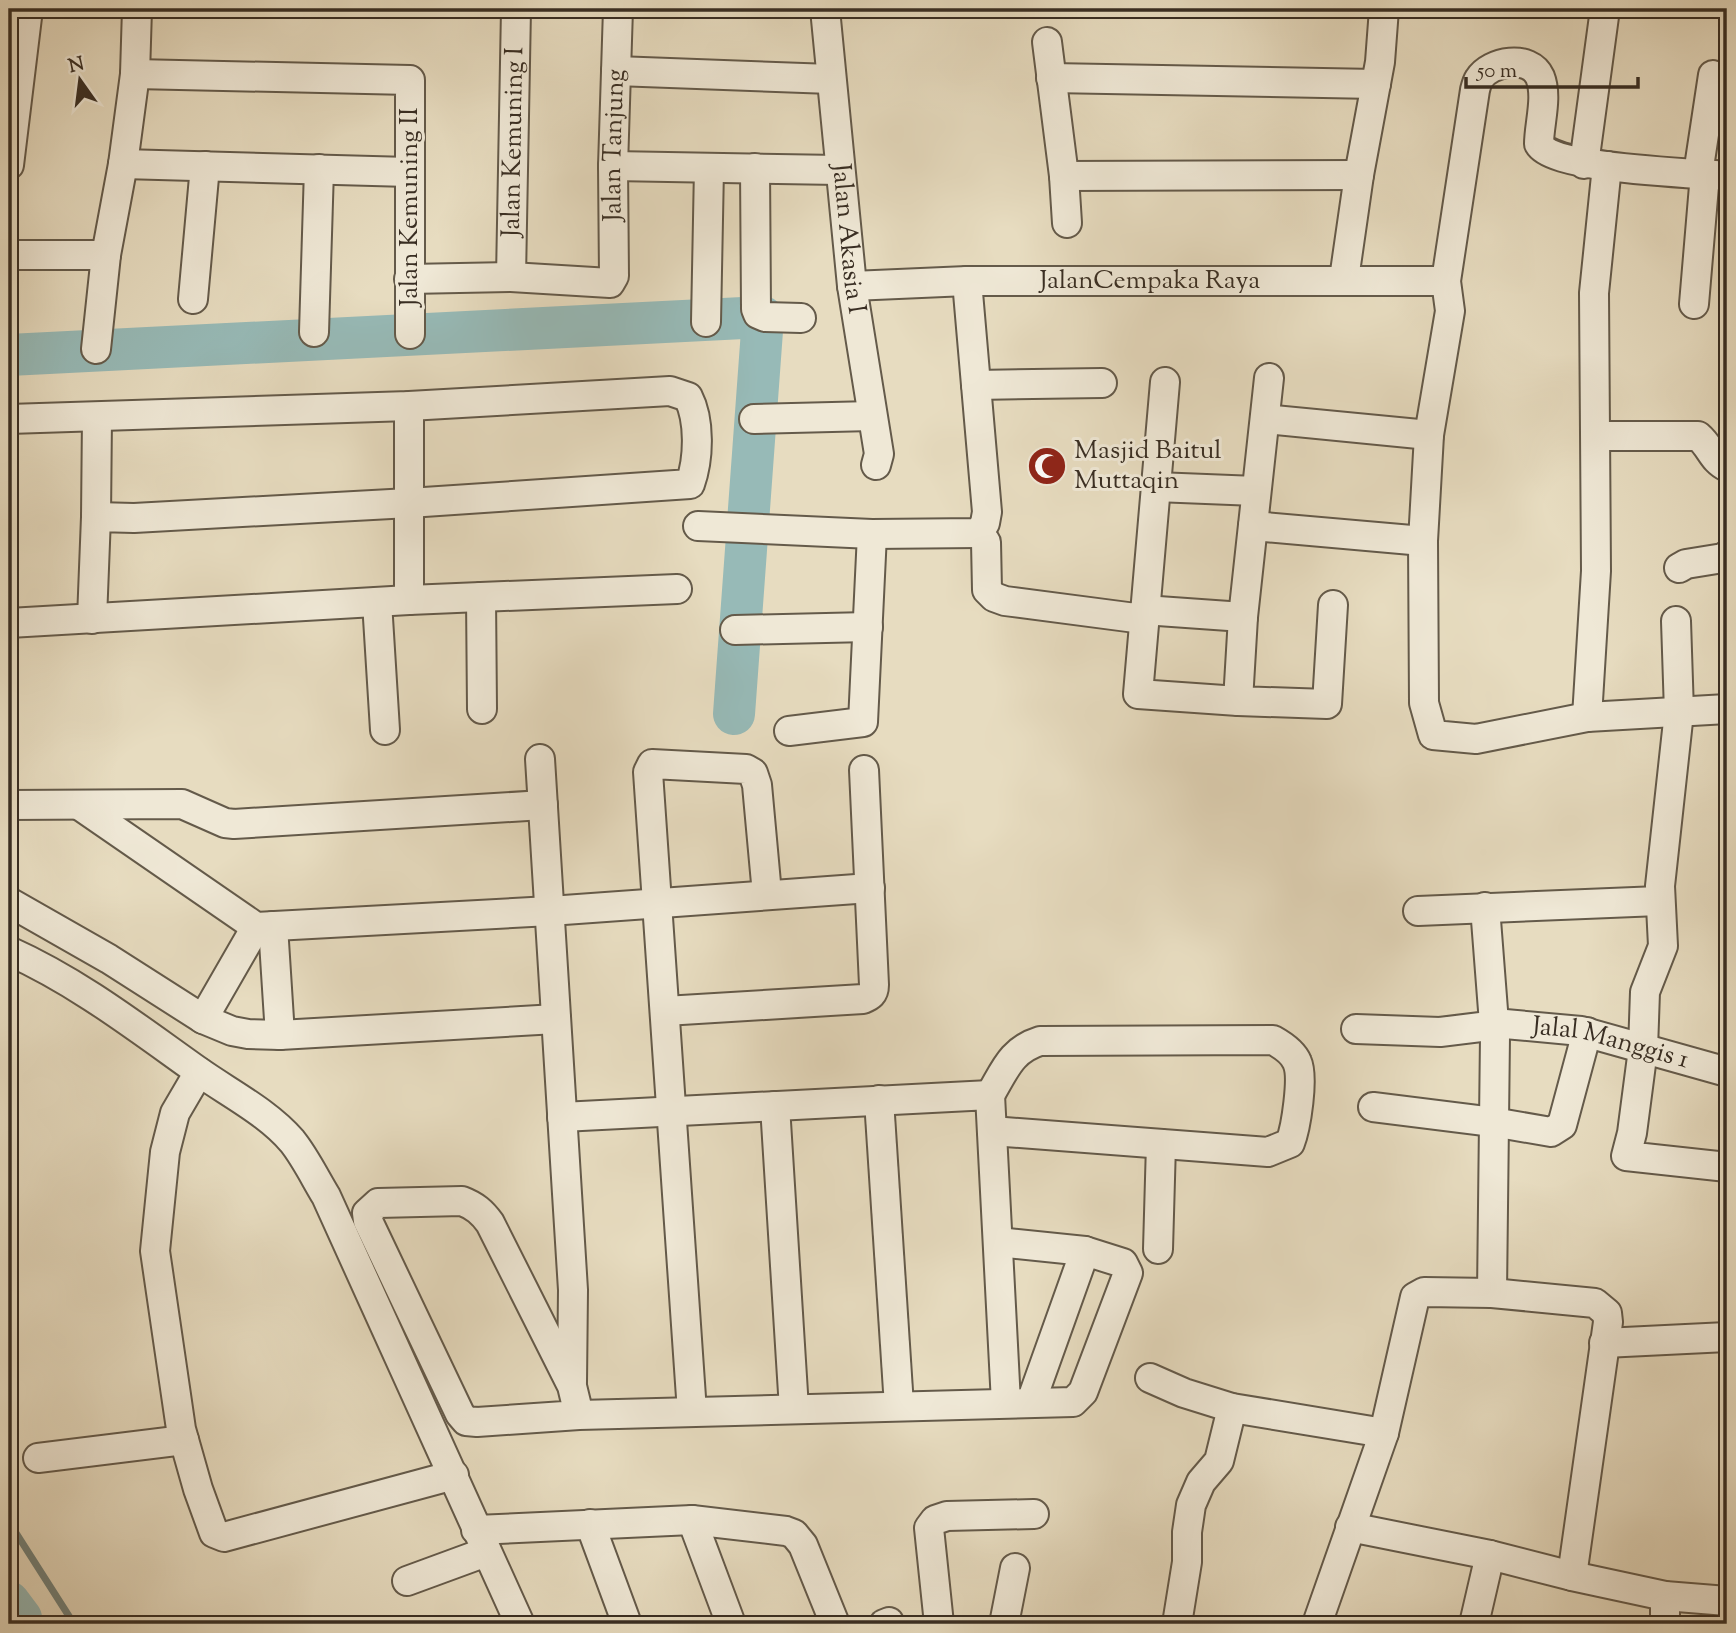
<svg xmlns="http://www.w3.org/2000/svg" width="1736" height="1633" viewBox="0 0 1736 1633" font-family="'Sorts Mill Goudy',serif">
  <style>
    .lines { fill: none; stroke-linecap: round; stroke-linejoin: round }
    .stream { stroke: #71827c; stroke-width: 7 }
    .river { stroke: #97bab7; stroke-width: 42 }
    .minor-casing { stroke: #645a4a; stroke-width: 32 }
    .minor { stroke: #efe8d6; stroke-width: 28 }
    .labels { text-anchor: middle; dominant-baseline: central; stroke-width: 6; stroke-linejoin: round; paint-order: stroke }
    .street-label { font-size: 26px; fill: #392e23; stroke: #efe8d6 }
    .poi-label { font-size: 26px; fill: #392e23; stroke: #efe8d6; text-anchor: start }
  </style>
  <rect width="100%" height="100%" fill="#e7dcc0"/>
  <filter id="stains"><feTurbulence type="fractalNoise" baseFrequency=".00286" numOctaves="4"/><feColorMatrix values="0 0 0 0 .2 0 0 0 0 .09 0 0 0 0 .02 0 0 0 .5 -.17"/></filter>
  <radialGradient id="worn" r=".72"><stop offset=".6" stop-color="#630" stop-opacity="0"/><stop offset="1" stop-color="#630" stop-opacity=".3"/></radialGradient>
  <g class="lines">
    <path class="stream" d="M9,1522L74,1624"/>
    <g class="river">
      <path d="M9,355L763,317L734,714"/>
      <path d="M9,1602L21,1618L20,1624"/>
    </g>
    <g class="minor-casing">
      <g id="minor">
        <path id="s1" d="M825,9L852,286L879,454L876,465"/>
        <path d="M1047,42L1064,176L1067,223"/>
        <path d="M616,71L831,79"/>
        <path d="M135,74L410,80V334"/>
        <path d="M1051,78L1376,84"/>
        <path d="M123,164L409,172"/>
        <path d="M1584,164L1605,9"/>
        <path d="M9,165L28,9"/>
        <path d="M613,166L839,170"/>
        <path d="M755,168L756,309L758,314L765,317L801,318"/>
        <path d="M1698,174L1713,75"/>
        <path d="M1064,176L1359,175"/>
        <path d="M1727,176C1695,173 1553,169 1539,144C1539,124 1548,97 1540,77C1530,54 1490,61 1479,79C1477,82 1476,86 1475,90L1446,281L1450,311L1429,435L1423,541L1424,703L1433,735L1476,739L1587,717L1727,709"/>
        <path d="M9,255H106"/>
        <path id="s2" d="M511,277L516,9"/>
        <path id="s3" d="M409,279L511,277L610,283L614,276L613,166L618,9"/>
        <path d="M1344,279L1359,175L1380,62L1384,9"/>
        <path id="s4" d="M852,286L967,281H1446"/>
        <path d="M193,299L205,166"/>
        <path d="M1694,304L1705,174"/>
        <path d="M706,322L709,168"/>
        <path d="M314,332L319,169"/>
        <path d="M96,349L106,255L123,164L135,74L137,9"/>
        <path d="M1269,378L1243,617L1238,701L1327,704L1333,605"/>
        <path d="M1165,382L1138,694L1238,701"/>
        <path d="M976,385L1102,383"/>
        <path d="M409,406V600"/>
        <path d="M9,419L409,406L670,391L688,397C700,420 699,459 690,484L409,503L134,518L96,517L92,619"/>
        <path d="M754,419L872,416"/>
        <path d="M1265,419L1429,435"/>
        <path d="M1597,436H1698C1711,447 1712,460 1727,467"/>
        <path d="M1156,487L1256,491"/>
        <path d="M96,517L97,417"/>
        <path d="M698,526L872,534L979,533L985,523L987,512L967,281"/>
        <path d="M1253,526L1423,541"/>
        <path d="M979,533L986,542L987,590L994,597L1005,601L1143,619"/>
        <path d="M1679,568L1686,564L1723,558L1727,555"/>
        <path d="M481,597L482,709"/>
        <path d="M377,602L385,730"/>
        <path d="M1144,610L1243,617"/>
        <path d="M1676,621L1679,712L1660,886L1663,946L1645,992L1643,1049L1632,1133L1626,1156L1727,1167"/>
        <path d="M9,623L409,600L677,589"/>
        <path d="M735,630L868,627"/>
        <path d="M1587,717L1596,571L1594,293L1607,166"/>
        <path d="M789,731L863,722L872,534"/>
        <path d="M540,759L573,1290L572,1382"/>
        <path d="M9,805L182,804L225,823L234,824L543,805"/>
        <path d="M79,805L256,927L550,911L870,888"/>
        <path d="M9,902L109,959L203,1019L232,1031L248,1034L280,1035L556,1019"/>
        <path d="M1485,907L1495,1036L1492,1293"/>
        <path d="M1418,911L1659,901"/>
        <path d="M273,926L280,1035"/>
        <path d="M9,951C78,982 136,1027 198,1071C229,1093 267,1112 292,1141C305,1157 315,1178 326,1196L520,1624"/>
        <path d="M665,1011L863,999C870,996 874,994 874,985L864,770"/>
        <path d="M203,1019L256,927"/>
        <path id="s5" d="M1356,1029L1440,1032L1505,1024L1581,1031L1727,1072"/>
        <path d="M199,1072L175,1113L165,1152L155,1251L181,1429L198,1489L214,1533L224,1537L454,1475"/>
        <path d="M990,1095C1005,1070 1011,1050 1040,1041L1273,1040C1282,1045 1293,1052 1297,1062C1304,1077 1296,1128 1290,1143L1268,1152L992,1131"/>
        <path d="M879,1100L899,1406"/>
        <path d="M775,1106L794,1409"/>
        <path d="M1373,1107L1493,1122L1551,1132L1562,1125L1587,1032"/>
        <path d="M562,1117L990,1095L1006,1403"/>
        <path d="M1158,1249L1161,1144"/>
        <path d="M1604,1343L1727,1337"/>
        <path d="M1150,1378L1184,1393L1232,1408L1384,1433"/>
        <path d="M1031,1402L1085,1251"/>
        <path d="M692,1412L648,772L652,764L746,769L753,773L757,785L767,894"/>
        <path d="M579,1415L572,1386L490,1223C482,1212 475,1206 462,1201L378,1203L367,1213L368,1221L460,1414L466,1421L477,1422L579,1415L1073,1402L1083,1392L1128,1273L1123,1263L1085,1251L998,1242"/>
        <path d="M38,1458L184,1440"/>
        <path d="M692,1520L731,1624"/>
        <path d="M590,1524L627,1624"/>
        <path d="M1350,1527L1490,1555L1572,1576L1665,1596L1727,1601"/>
        <path d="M476,1530L692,1520L786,1531L794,1534L803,1545L835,1624"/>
        <path d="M407,1581L486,1552"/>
        <path d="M1665,1596V1624"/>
        <path d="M884,1624L889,1622"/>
        <path d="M939,1624L929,1528L935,1520L947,1516L1034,1514"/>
        <path d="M1004,1624L1015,1568"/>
        <path d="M1177,1624L1187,1562V1532L1191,1505L1201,1482L1219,1461L1232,1408"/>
        <path d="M1317,1624L1384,1433L1415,1297L1424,1292L1492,1293L1595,1303L1607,1313L1608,1322L1572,1576"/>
        <path d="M1474,1624L1490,1555"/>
      </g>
    </g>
    <use href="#minor" class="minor"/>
  </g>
  <defs>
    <g id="mosque-disc" transform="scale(2.0125)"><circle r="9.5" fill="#8f2418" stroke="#efe8d6"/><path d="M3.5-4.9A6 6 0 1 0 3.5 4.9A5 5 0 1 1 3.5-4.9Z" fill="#fff"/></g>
  </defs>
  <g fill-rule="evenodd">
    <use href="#mosque-disc" x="1047" y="466"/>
  </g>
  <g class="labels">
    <g class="street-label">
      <text stroke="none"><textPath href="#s2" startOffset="135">Jalan Kemuning I</textPath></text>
      <text stroke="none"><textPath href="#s3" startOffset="340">Jalan Tanjung</textPath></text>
      <text transform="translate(410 207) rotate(-90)">Jalan Kemuning II</text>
      <text stroke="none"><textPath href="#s1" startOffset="231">Jalan Akasia I</textPath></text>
      <text stroke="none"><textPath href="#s4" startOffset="298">JalanCempaka Raya</textPath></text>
      <text stroke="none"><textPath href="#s5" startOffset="257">Jalal Manggis 1</textPath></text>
    </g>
    <g class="poi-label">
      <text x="1074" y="451">Masjid Baitul<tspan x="1074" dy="30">Muttaqin</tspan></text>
    </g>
  </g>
  <rect width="1736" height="1633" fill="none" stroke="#e7dcc0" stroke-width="35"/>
  <rect x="10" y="10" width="1715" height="1612" fill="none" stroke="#392e23" stroke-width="3.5"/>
  <rect x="18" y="18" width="1701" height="1598" fill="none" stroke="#392e23" stroke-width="2"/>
  <g transform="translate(80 80) rotate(346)" stroke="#efe8d6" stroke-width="5" paint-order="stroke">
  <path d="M0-5L12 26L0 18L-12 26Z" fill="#392e23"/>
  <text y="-10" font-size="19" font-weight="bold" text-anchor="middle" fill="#392e23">N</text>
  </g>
  <path d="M1466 77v10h172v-10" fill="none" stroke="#392e23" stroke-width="3.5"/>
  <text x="1477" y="77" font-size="21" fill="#392e23" stroke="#efe8d6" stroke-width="5" paint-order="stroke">50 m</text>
  <rect width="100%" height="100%" filter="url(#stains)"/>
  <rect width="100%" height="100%" fill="url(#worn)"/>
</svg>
